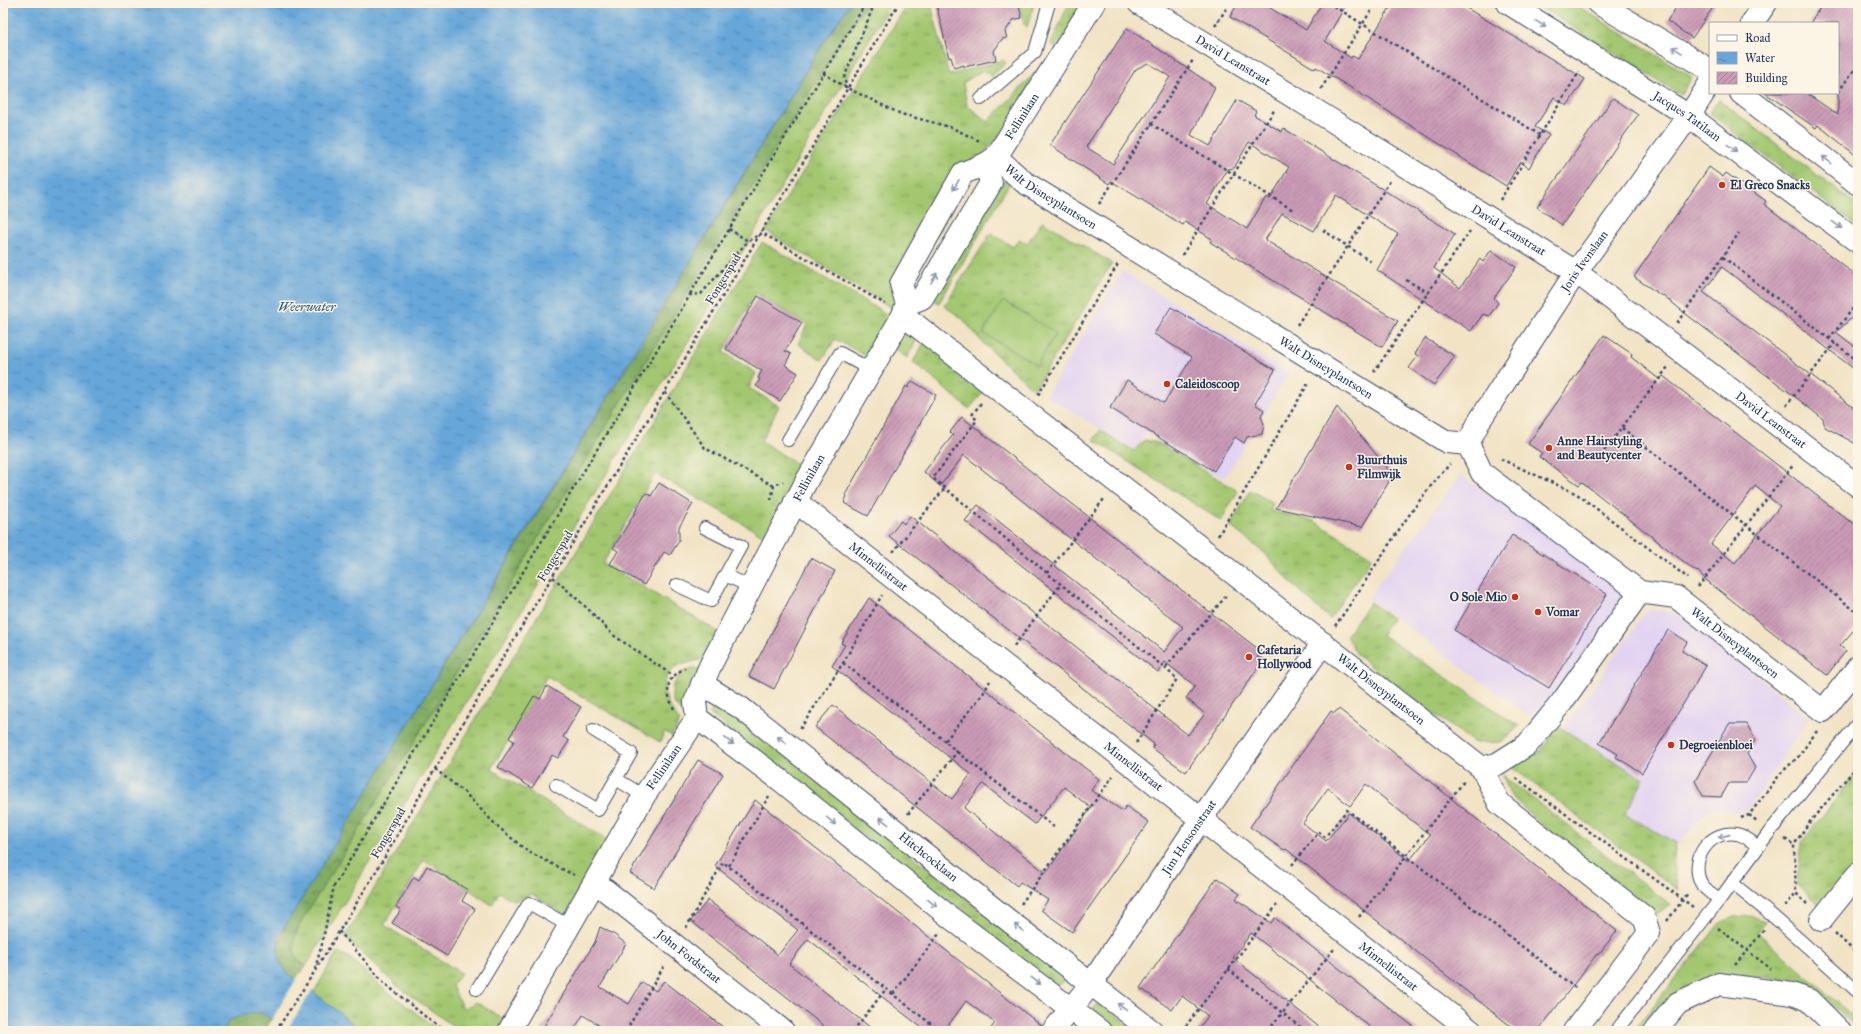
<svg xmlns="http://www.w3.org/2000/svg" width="1861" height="1034" viewBox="0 0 1861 1034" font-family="'IM FELL Great Primer',serif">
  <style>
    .built { fill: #e3d3f2 }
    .grass { fill: url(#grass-tufts); stroke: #5f7b67 }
    .forest { fill: url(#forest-crowns); stroke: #4e6e60 }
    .pitch { fill: #a3c770; stroke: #5f7b67 }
    .water { fill: url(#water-ripples); stroke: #406a9c }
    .pier { fill: #f1e3c4 }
    .building { fill: url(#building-hatch); fill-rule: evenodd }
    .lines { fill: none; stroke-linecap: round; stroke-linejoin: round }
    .service-casing { stroke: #3b4a6d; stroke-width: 14 }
    .minor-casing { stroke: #3b4a6d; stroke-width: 24 }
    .path { stroke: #3b4a6d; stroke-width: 2.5; stroke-dasharray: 3 3; stroke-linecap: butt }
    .service { stroke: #fff; stroke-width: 12 }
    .minor { stroke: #fff; stroke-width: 22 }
    .oneway { stroke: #8d97ae }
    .poi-dot { fill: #c8321e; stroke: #fcf5e5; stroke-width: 1.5 }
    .labels { text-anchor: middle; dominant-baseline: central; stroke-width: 3; stroke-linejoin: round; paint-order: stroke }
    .street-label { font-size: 12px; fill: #1b2f5e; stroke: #fcf5e5 }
    .poi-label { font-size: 12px; font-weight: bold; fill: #1b2f5e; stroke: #fcf5e5; text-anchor: start }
    .water-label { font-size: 13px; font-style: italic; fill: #355989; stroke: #fcf5e5 }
  </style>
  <defs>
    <pattern id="grass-tufts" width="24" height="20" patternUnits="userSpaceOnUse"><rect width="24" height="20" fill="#a3c770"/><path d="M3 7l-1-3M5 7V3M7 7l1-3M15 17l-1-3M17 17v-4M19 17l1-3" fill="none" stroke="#84a25f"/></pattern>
    <pattern id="forest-crowns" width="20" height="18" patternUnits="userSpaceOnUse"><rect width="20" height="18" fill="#82ac62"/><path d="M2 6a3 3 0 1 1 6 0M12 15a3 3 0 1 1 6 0" fill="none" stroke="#6a8c54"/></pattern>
    <pattern id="water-ripples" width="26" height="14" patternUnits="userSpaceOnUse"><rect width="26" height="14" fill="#66a6d9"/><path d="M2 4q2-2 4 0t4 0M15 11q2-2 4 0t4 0" fill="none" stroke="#5388b3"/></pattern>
    <pattern id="building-hatch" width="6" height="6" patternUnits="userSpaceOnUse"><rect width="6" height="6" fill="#cb9bb6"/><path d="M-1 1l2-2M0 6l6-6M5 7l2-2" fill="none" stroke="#a47f97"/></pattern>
  </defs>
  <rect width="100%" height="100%" fill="#fcf5e5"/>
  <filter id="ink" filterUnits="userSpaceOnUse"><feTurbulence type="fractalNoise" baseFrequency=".025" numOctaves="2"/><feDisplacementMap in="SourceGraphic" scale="8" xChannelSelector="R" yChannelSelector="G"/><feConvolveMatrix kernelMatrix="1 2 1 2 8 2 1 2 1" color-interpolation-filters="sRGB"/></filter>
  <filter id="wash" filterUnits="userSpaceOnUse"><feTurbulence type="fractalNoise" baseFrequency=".012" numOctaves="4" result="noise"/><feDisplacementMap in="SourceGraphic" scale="16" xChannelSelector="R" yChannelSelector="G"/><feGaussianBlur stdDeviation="0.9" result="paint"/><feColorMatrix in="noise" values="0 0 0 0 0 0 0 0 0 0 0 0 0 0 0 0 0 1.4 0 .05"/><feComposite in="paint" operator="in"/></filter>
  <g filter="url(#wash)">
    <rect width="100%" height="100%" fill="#f1e3c4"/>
    <g class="built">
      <path d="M1122,271L1289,373L1224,479L1146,432L1135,450L1046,396Z"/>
      <path d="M1460,475L1629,591L1537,722L1368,598Z"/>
      <path d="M1648,609L1677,614L1809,718L1746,813L1711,809L1699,820L1674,850L1533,771Z"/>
    </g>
    <g class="grass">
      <path d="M867,3H891L720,290L518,617L306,966C285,953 295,934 304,917L840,42Z"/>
      <path d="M908,3H936L932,8L949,75L1003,60L1006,63L992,76L983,70L963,83L967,105L988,122L1039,69L1045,72L1011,124L981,156L895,310L766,231Z"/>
      <path d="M1019,3L1034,5L1027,27L1024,24Z"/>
      <path d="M1069,3H1088L1058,50L1051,44Z"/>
      <path d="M1534,3H1573L1692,77L1681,95Z"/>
      <path d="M1719,100L1858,206V227L1709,113Z"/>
      <path d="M1005,181H1011L939,303L930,298L1000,184Z"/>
      <path d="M1042,221L1112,263L1034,390L982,342L962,318L944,306L991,233L1013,247L1019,239L1027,244Z"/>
      <path d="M762,242L892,317L866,356L835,339L822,360L798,344L807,325L756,293L723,352L756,373L749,388L779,406L761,441L806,470L768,538L655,474L603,563L717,631L706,658L676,666L666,678L664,691L668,704L680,722L672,736L665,732L660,742L547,676L491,769L608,840L566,916L532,894L514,901L499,892L492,905L424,860L384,925L461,973L452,986L463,1009L476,1002L505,1020L499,1031H460L396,985L345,937Z"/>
      <path d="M905,331L912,333L918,337L907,358L892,346Z"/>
      <path d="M925,341L986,389L969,409L913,362Z"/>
      <path d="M1100,430L1134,451L1144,440L1159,443L1238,491L1221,521L1094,440Z"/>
      <path d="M1250,490L1273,503L1270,511L1314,521L1372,557L1330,619L1297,589L1263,552L1230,526Z"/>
      <path d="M1370,602L1392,618L1382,635L1519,726L1502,742L1475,743L1400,690L1358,656L1346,636Z"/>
      <path d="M692,669H700L687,714L684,715L673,702L672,697L673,685L681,673Z"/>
      <path d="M718,705H723L1066,979L1063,982L1054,987L710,714L713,708Z"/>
      <path d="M1558,726L1644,779L1625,814L1676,843L1673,864L1678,890L1511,767L1540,752Z"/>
      <path d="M1858,771V861L1821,906L1797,884L1802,842Z"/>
      <path d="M1502,775L1671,905L1652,917L1540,823L1511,796Z"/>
      <path d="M1751,916L1766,921L1758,933L1856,1019L1858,1018V1029L1822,997L1793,980L1736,975L1650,1031H1633L1720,923L1734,917Z"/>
      <path d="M337,952L350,958L384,989L440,1031H361L314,992Z"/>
      <path d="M1103,1004L1136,1031H1110L1093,1013V1008L1096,1005Z"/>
    </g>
    <g class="forest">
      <path d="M851,3H867L840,42L408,752L304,917C295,934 285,953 306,966L295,979C266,958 280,936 294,910L656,320L825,40Z"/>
      <path d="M251,1013H262L271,1019L265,1031H222L231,1019Z"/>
    </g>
    <path class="pitch" d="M1003,301L1056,333L1037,365L983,333Z"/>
    <path class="water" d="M3,3H851L825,40L279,936L278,948L279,959L288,974L314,992L361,1031H290L262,1013H251L231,1019L222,1031H3Z"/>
    <path class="pier" d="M297,978L313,989L286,1031L271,1021Z"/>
    <g id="blocks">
      <g class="building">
        <path d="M936,3H1018L1022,18L1013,20L1005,32L1007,38L1002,39L994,51L996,60L964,67V65L954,68L951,57L949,58Z"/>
        <path d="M1238,3H1262L1306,30L1322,3H1347L1325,41L1351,58L1352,56L1358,59L1393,3H1458L1585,79L1567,106L1554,97L1535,127L1549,135L1529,168L1520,162L1506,186L1353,89L1316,67L1315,69L1230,17Z"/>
        <path d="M1679,3H1716L1692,38L1667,21Z"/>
        <path d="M1823,3H1858V157L1818,125L1816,128L1765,93H1806L1838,115V23H1810Z"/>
        <path d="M1127,28L1215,87L1191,135L1210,146L1237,100L1256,111L1254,115L1282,132L1283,128L1455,234L1434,268L1460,288L1480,259L1483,262L1491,250L1516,267L1494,298L1498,303L1489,316L1483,314L1471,331L1377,270L1398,234L1336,195L1314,231L1282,213L1265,240L1398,321L1382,347L1210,242L1212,239L1185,222L1183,225L1111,181L1109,184L1050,145ZM1148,63L1170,77L1113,164L1086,147L1136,69ZM1249,142L1289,167L1270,199L1266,197L1247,229L1207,204L1228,169L1234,168Z"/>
        <path d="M1613,98L1638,115L1562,225L1537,207Z"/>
        <path d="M1709,167L1723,177L1726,173L1766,201L1764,204L1858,277V312L1836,332L1858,349V372L1722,267L1703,292L1858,411V445L1825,427L1823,419L1798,399L1686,314L1663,295L1662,296L1634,277Z"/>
        <path d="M758,296L802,323L785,351L791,354L785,365L798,373L780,401L756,386L760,379L758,378L762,371L726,349Z"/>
        <path d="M1171,307L1275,370L1255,404L1264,410L1261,416L1264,424L1262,434L1247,437L1244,443L1235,437L1214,471L1110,408L1127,380L1164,403L1192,357L1154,334Z"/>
        <path d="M1604,335L1632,354L1631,357L1660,380L1663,376L1848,520L1858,525V625L1840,646L1846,651L1827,675L1706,580L1698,571L1697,572L1582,482L1579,485L1539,457L1542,453L1528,444ZM1755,486L1780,506L1735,563L1711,544Z"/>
        <path d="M1425,338L1455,356L1434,385L1409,368L1418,356L1415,354Z"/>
        <path d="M912,381L936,395L868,516L844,503L847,496L845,495L906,386L908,388Z"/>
        <path d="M1337,407L1393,475L1362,527L1276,508Z"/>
        <path d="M962,417L1188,595L1262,652L1257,657L1264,659L1186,772L1152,748L1154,744L889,536L901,521L904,524L910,516L1188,735L1205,714L1186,698L1195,686L1165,662L1158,672L965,521L978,505L1164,652L1183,627L964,455L940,486L924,472L953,435L950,432Z"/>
        <path d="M659,483L693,504L679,527V541L670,555L664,552L644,585L610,564L618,551L613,548L630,521L646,493L651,496Z"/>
        <path d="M1512,535L1607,594L1549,688L1454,630Z"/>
        <path d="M811,558L835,571L774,689L749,676Z"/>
        <path d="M869,598L1099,779L1091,790L1123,811L1126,806L1149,822L1072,932L1041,910L1048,900L1020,882L1017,886L815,727L833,705L952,799L971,774L832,666L845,645L841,643ZM983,784L1035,824L1064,787L1091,808L1046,873L964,808Z"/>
        <path d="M1668,630L1687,642L1682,651L1706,666L1642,773L1616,757L1618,754L1599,743Z"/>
        <path d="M547,686L581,707L563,737L569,741L558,758L552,755L532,788L498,767L514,741L509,738L534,696L540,699Z"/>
        <path d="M1339,709L1617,931L1598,955L1597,954L1538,1031H1517L1286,849L1284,850L1250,827L1331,711L1334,713ZM1366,784L1430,835L1409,861L1349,813L1326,841L1303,823L1328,788L1350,806Z"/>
        <path d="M1729,724H1747L1755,740L1747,754L1755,768L1746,783H1729L1721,797L1703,796L1695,781Z"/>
        <path d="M698,760L723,774L654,888L630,873Z"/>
        <path d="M755,800L1042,1026L1041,1031H989L995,1023L966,1001L944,1031H926L808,939L789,964L875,1031H830L691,921L708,900L778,955L798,930L715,866Z"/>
        <path d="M427,866L468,890L462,901L475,909L447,956L392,923L401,910L396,907L414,877L419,880Z"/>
        <path d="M1217,878L1240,894L1236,899L1271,923L1275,918L1419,1031H1375L1251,933L1233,958L1324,1031H1197L1208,1016L1182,996L1172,1010L1140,988Z"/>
        <path d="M600,927L615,935L626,944L600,987L629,1004L642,982L656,991L664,981L728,1031H608L583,1015L573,1031H541L595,942Z"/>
      </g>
    </g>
  </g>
  <g filter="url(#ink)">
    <use href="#blocks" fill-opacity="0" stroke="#3b4a6d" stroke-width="1"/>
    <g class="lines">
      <g class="service-casing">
        <g id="service">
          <path d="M981,99L1035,52L1049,3"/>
          <path d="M788,440L840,353L871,370"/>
          <path d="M725,575L751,587"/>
          <path d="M677,585L711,601L741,546L705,528"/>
          <path d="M616,779L644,796"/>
          <path d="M556,785L598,810L631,753L593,730"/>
          <path d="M1732,883L1775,918L1858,992"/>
          <path d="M1720,899C1713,895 1706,891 1701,883C1689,859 1710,829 1737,834C1746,836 1752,842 1758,847"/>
          <path d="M477,989L529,903L569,926"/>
          <path d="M1616,1031L1720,899L1771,830L1858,723"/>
        </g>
      </g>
      <g class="minor-casing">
        <g id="minor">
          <path id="s1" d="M1139,3L1310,107L1576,272L1858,486"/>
          <path id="s2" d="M1508,3L1689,116L1858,242"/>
          <path d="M1598,3L1710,70"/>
          <path d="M1752,23L1766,3"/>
          <path d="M1741,93L1858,184"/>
          <path id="s3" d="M996,157L1024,182L1447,442L1468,444L1482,473L1640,592L1676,597L1823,711L1858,667"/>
          <path d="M907,304L922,298L991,183L986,164"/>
          <path id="s4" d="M903,315L1482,768L1499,803L1644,917L1649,933L1574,1031"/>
          <path id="s5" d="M1468,444L1480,420L1576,272L1689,116L1710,83"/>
          <path id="s6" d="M795,501L1471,1031"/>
          <path id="s7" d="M702,684L741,708L1008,920L1152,1031"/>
          <path d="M697,718L779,779L951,918L1100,1031"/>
          <path d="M1482,768L1497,764L1527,745L1562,702L1640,592"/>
          <path id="s8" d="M595,882L783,1031"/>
          <path d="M1821,920L1858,874"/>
          <path id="s9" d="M509,1031L644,796L697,718L695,702L710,666L807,480L903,315L907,304L901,284L963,173L986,164L996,157L1094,3"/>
          <path id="s10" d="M1053,1031L1091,984L1201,819L1323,643"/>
          <path d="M1655,1031L1678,1003L1719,984L1792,994L1809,1000L1840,1031"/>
        </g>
      </g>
      <g class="path">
        <path d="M1329,3L1540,135"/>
        <path d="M1215,26L1230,3"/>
        <path d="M1854,70L1858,73"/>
        <path d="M823,73L847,88L901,114L950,127L982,142"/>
        <path d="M1321,89L1376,3"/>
        <path d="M1838,92L1858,65"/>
        <path d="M1151,124L1293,210"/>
        <path d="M1500,200L1579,72"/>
        <path d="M1099,204L1193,60"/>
        <path d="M729,229L748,241"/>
        <path d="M1323,230L1373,263"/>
        <path d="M1182,255L1275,109"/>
        <path d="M1723,257L1858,361"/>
        <path d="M1406,280L1429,293"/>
        <path d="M690,294L866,3L872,10L844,78L847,88"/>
        <path d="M1677,323L1739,233"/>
        <path d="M1297,325L1390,181"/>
        <path d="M1829,339L1858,302"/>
        <path d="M1374,372L1470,231"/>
        <path d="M665,392L705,448L774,486"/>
        <path d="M1038,395L1118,264"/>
        <path d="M981,403L972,415L977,420L933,478L1047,573L1165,668L1227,595"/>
        <path d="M1786,406L1835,343"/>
        <path d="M1622,428L1858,613"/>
        <path d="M1604,451L1668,367"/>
        <path d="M1501,459L1577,494L1688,578"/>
        <path d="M771,500L774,486L783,481"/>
        <path d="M1218,536L1309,382"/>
        <path d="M893,552L945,488"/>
        <path d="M1047,573L1104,499"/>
        <path d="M553,577L588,609L613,635L672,675"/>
        <path d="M1698,587L1794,464"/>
        <path d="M1335,626C1373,573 1406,511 1450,464"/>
        <path d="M1014,646L1061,584"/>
        <path d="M843,663L945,741"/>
        <path d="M674,709C664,689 666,679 685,668"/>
        <path d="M800,729L843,663L882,595"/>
        <path d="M1136,743L1177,679L1165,668"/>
        <path d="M957,752L1054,827"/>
        <path d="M435,769L464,792L496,825L527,851L574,875"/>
        <path d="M1516,778L1693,907"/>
        <path d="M908,814L957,752L945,741L983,694L990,681"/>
        <path d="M1749,815L1757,821"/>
        <path d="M1741,818L1749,815L1781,773L1798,757L1817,731"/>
        <path d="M1785,839L1794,845"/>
        <path d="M1292,865L1319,832L1325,837L1347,810L1578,990"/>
        <path d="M729,866L769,796"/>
        <path d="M1021,904L1113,776"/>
        <path d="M1807,904L1796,893L1794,845L1808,824L1858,765"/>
        <path d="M1785,906L1796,893"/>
        <path d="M1359,917L1465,780"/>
        <path d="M1667,921L1688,893"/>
        <path d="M686,928L723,862L940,1031"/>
        <path d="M1718,928L1771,969"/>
        <path d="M339,931L384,983L432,1022L446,1031"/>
        <path d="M1835,933L1858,955"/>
        <path d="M1735,965L1765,929"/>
        <path d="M315,969L322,944L334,886L690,295L701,294L748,241L762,233L885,304"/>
        <path d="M1228,969L1305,1031"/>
        <path d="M893,994L939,934"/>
        <path d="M276,1031L313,974L386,855L435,769L686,357L899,3"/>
        <path d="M626,1031L665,964"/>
        <path d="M853,1031L886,989"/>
        <path d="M1182,1031L1277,905"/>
        <path d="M1268,1031L1334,949"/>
      </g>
      <use href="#service" class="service"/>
      <use href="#minor" class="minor"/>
    </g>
    <defs><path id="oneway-shaft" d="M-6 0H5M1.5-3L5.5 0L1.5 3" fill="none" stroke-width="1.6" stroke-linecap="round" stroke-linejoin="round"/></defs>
    <g class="oneway">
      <use href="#oneway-shaft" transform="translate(1541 24) rotate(32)"/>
      <use href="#oneway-shaft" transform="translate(1677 50) rotate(-149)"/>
      <use href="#oneway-shaft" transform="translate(1732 148) rotate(36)"/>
      <use href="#oneway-shaft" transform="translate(1827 160) rotate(-142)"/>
      <use href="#oneway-shaft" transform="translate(956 185) rotate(119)"/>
      <use href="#oneway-shaft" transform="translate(1837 225) rotate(36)"/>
      <use href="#oneway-shaft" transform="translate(934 278) rotate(-59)"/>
      <use href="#oneway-shaft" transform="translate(782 740) rotate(-142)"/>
      <use href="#oneway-shaft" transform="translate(729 741) rotate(37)"/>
      <use href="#oneway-shaft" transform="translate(831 821) rotate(39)"/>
      <use href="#oneway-shaft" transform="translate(884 821) rotate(-142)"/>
      <use href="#oneway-shaft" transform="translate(1724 836) rotate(167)"/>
      <use href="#oneway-shaft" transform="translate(932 903) rotate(39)"/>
      <use href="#oneway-shaft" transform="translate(1019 928) rotate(-142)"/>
      <use href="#oneway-shaft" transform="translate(1036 981) rotate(37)"/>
      <use href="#oneway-shaft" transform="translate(1122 1007) rotate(-142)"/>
    </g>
  </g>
  <g class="poi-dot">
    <circle cx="1722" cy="185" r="4"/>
    <circle cx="1167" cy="384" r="4"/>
    <circle cx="1549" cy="448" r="4"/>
    <circle cx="1349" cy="467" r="4"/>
    <circle cx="1515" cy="597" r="4"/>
    <circle cx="1538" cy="612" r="4"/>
    <circle cx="1249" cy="657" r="4"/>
    <circle cx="1671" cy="745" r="4"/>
  </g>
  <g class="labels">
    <g class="street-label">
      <text stroke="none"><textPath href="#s1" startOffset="110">David Leanstraat</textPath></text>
      <text stroke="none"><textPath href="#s9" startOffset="1066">Fellinilaan</textPath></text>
      <text stroke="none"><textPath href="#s2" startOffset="212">Jacques Tatilaan</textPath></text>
      <text stroke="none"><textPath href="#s3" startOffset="68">Walt Disneyplantsoen</textPath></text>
      <text stroke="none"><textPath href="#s1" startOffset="434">David Leanstraat</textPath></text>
      <text stroke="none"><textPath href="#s5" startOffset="217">Joris Ivenslaan</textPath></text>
      <text transform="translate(723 279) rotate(-59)">Fongerspad</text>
      <text stroke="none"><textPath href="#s3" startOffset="392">Walt Disneyplantsoen</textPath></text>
      <text stroke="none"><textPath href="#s1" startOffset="758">David Leanstraat</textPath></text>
      <text stroke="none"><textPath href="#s9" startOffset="633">Fellinilaan</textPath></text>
      <text transform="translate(555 556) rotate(-59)">Fongerspad</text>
      <text stroke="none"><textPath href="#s6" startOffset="106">Minnellistraat</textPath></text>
      <text stroke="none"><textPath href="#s3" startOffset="896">Walt Disneyplantsoen</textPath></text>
      <text stroke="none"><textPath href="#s4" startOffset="607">Walt Disneyplantsoen</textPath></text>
      <text stroke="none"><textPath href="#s6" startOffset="430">Minnellistraat</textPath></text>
      <text stroke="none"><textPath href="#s9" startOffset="306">Fellinilaan</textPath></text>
      <text transform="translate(388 833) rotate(-60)">Fongerspad</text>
      <text stroke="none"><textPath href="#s10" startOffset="237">Jim Hensonstraat</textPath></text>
      <text stroke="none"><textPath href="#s7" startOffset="285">Hitchcocklaan</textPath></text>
      <text stroke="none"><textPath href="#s8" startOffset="120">John Fordstraat</textPath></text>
      <text stroke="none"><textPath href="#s6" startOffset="754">Minnellistraat</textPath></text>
    </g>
    <g class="poi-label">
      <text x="1730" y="185">El Greco Snacks</text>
      <text x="1175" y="384">Caleidoscoop</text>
      <text x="1557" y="441">Anne Hairstyling<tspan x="1557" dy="14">and Beautycenter</tspan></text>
      <text x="1357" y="460">Buurthuis<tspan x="1357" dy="14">Filmwijk</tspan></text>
      <text x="1507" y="597" text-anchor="end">O Sole Mio</text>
      <text x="1546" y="612">Vomar</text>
      <text x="1257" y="650">Cafetaria<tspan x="1257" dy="14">Hollywood</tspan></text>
      <text x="1679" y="745">Degroeienbloei</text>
    </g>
    <g class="water-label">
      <text x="307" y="307">Weerwater</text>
    </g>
  </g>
  <rect width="1861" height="1034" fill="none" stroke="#fcf5e5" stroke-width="16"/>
  <rect x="1709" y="22" width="130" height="72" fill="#fcf5e5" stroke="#a2a6af"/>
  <rect x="1717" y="35" width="20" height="6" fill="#ffffff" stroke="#a2a6af"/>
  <text x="1745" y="42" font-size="12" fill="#1b2f5e">Road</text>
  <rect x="1717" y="52" width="20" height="12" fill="url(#water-ripples)" stroke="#a2a6af"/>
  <text x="1745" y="62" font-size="12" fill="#1b2f5e">Water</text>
  <rect x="1717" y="72" width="20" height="12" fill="url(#building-hatch)" stroke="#a2a6af"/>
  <text x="1745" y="82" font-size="12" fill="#1b2f5e">Building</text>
</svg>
